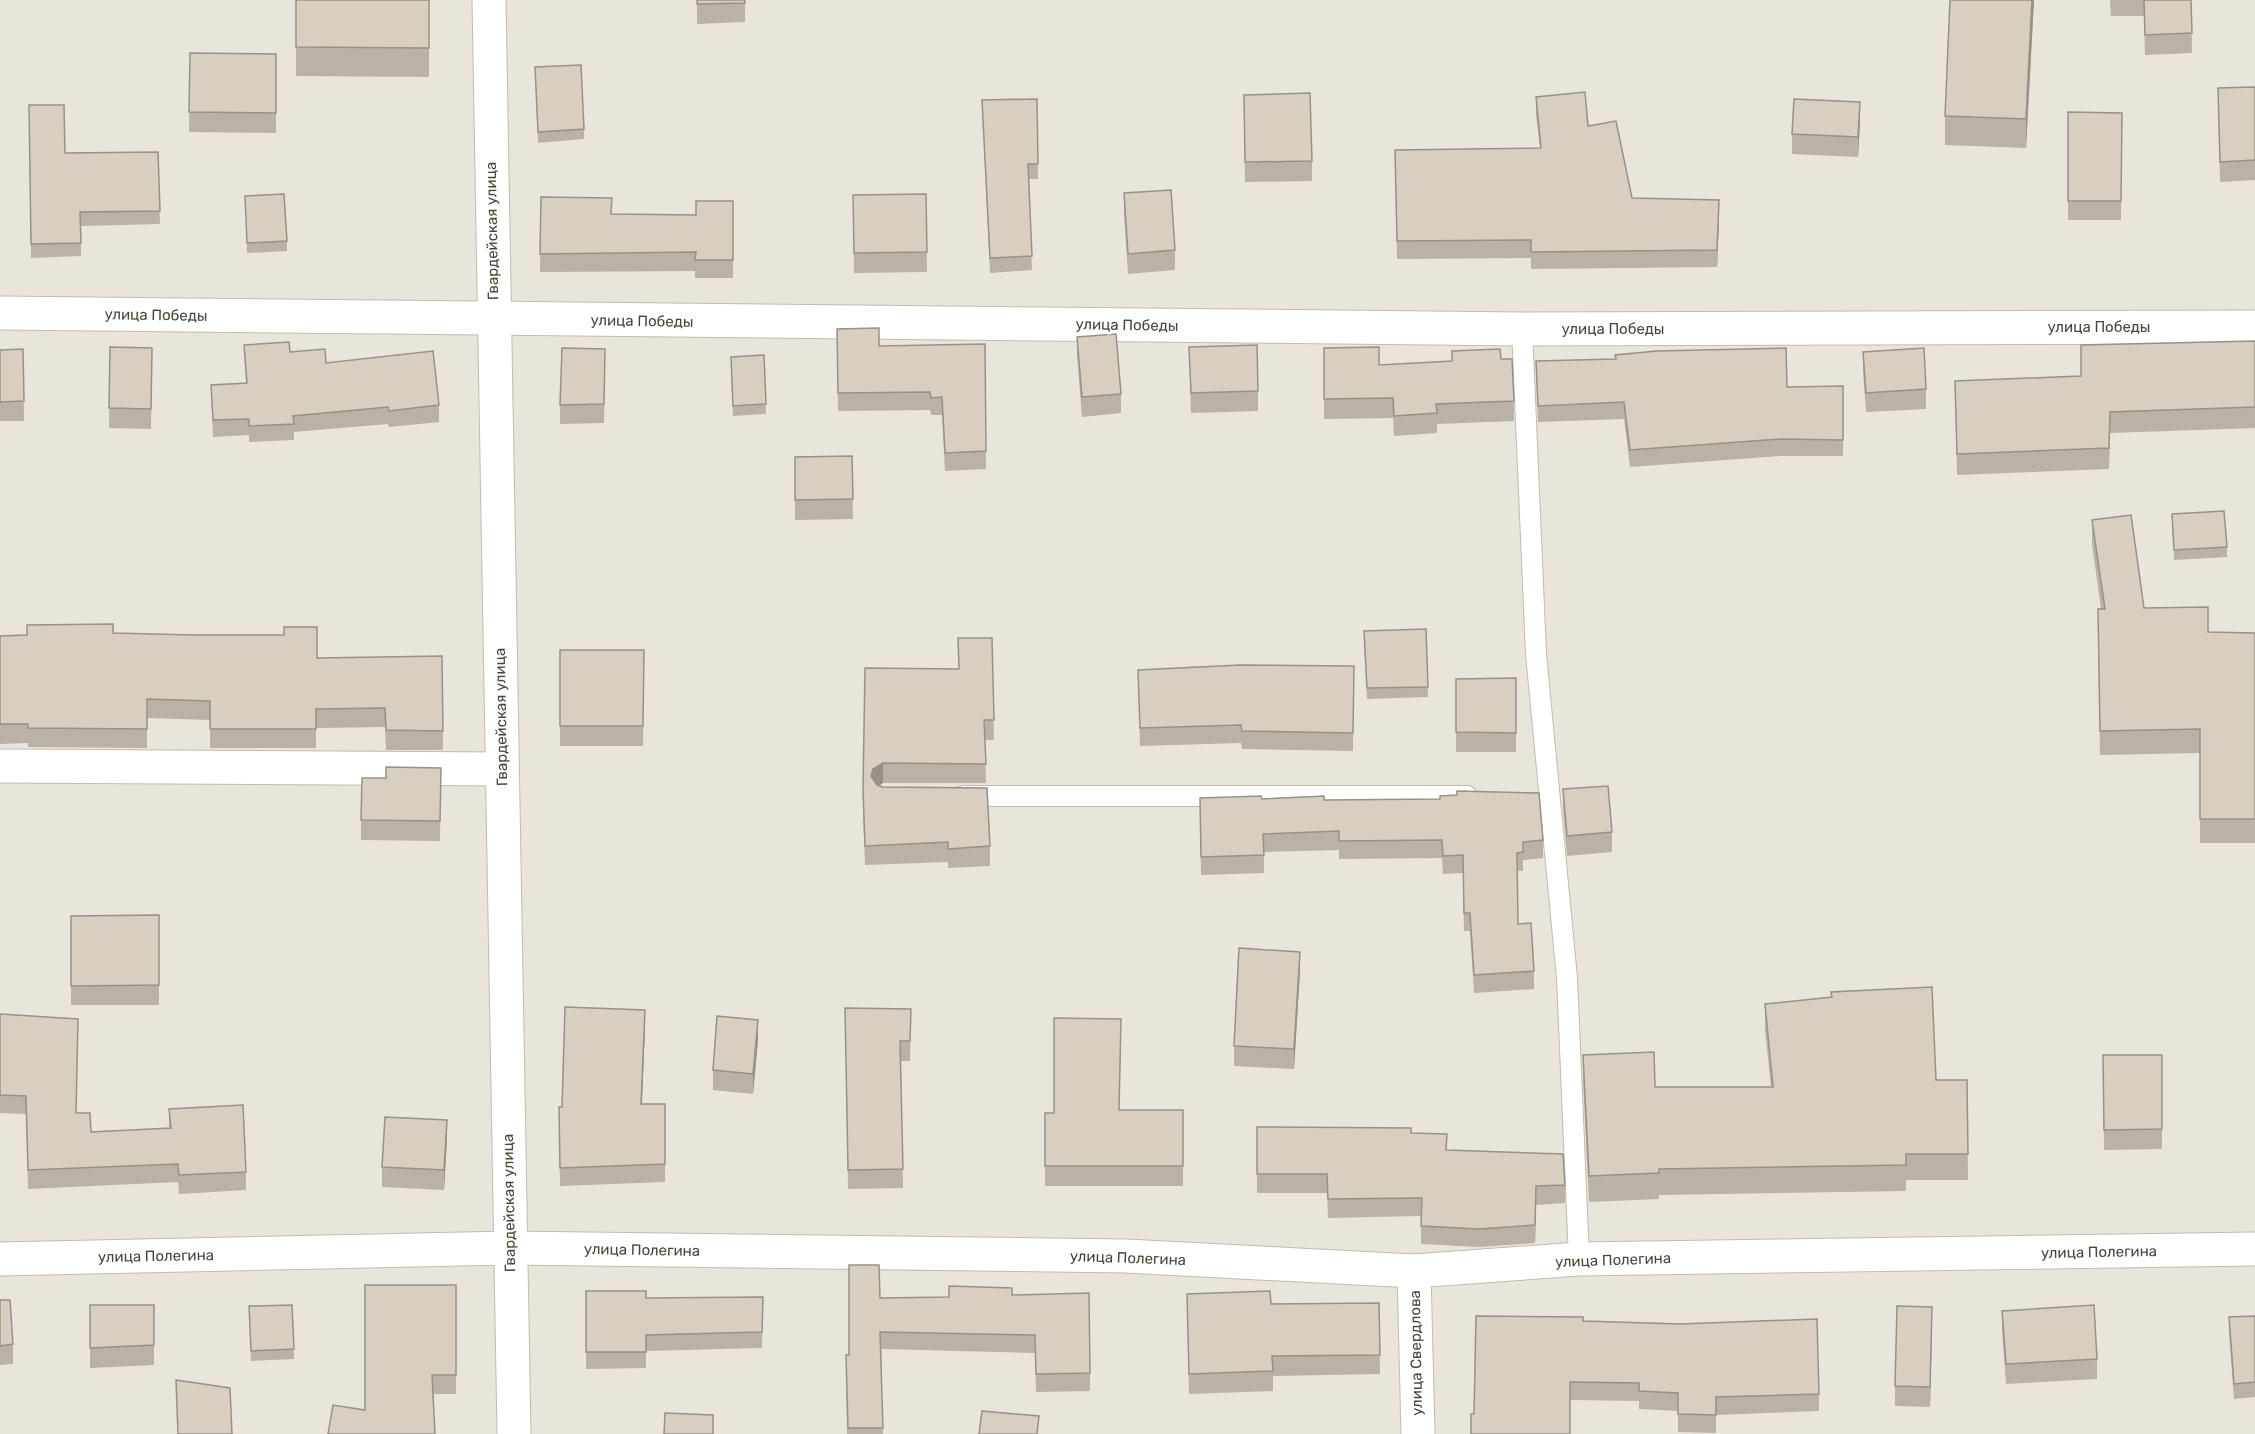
<svg xmlns="http://www.w3.org/2000/svg" width="2255" height="1434" viewBox="0 0 2255 1434" font-family="Rubik,sans-serif">
  <style>
    .residential { fill: #eae5da }
    .lines { fill: none; stroke-linecap: round; stroke-linejoin: round }
    .service-casing { stroke: #c2bbae; stroke-width: 22 }
    .minor-casing { stroke: #c2bbae; stroke-width: 35 }
    .tertiary-casing { stroke: #c2bbae; stroke-width: 35 }
    .service { stroke: #fff; stroke-width: 20 }
    .minor { stroke: #fff; stroke-width: 33 }
    .tertiary { stroke: #fff; stroke-width: 33 }
    .wall { fill: #bab2a6 }
    .shaded-wall { fill: #979187 }
    .building { fill: #d8cfc1; stroke: #979187; stroke-width: 1.5 }
    .labels { text-anchor: middle; dominant-baseline: central; stroke-width: 6; stroke-linejoin: round; paint-order: stroke }
    .street-label { font-size: 15px; fill: #4b4439; stroke: #fff }
  </style>
  <rect width="100%" height="100%" fill="#f6f3ec"/>
  <rect class="residential" x="0" y="0" width="2255" height="1434"/>
  <g class="lines">
    <g class="service-casing">
      <g id="service">
        <path d="M1522,329L1536,654L1567,978L1579,1259"/>
        <path d="M963,796H1467"/>
      </g>
    </g>
    <g class="minor-casing">
      <g id="minor">
        <path d="M0,313L1522,329L2255,327"/>
        <path d="M0,766L502,769"/>
        <path d="M0,1259L509,1248L1126,1256L1414,1271L1579,1259L2255,1249"/>
        <path d="M1414,1271L1418,1434"/>
      </g>
    </g>
    <g class="tertiary-casing">
      <path id="tertiary" d="M489,0L514,1434"/>
    </g>
    <use href="#service" class="service"/>
    <use href="#minor" class="minor"/>
    <use href="#tertiary" class="tertiary"/>
  </g>
  <g class="wall">
    <path d="M296,0H429V77L296,76Z"/>
    <path d="M697,0H745V22L697,24Z"/>
    <path d="M2034,0L2026,148L1945,145V116Z"/>
    <path d="M2110,0H2191L2192,53L2145,55L2144,16H2111Z"/>
    <path d="M190,53L276,54V133L189,132Z"/>
    <path d="M535,67L584,129V139L538,143Z"/>
    <path d="M2255,87V180L2220,182L2218,88Z"/>
    <path d="M1244,95L1312,161V181L1245,182Z"/>
    <path d="M1536,97L1588,126L1632,198L1719,218L1717,267L1531,269V258L1397,259L1395,150L1540,148L1536,115Z"/>
    <path d="M1037,99L1038,179H1028L1032,270L990,273L982,100Z"/>
    <path d="M29,105L65,153L158,152L160,224L81,226V256L31,258Z"/>
    <path d="M2068,112L2122,113L2121,220H2068Z"/>
    <path d="M1860,122L1858,157L1792,154V134Z"/>
    <path d="M1124,193L1175,250V270L1128,274L1124,213Z"/>
    <path d="M926,194L927,272L854,273L853,195Z"/>
    <path d="M245,196L287,241V251L247,253Z"/>
    <path d="M541,197L612,214L696,215L733,201V278H695V271L540,272Z"/>
    <path d="M837,329L879,346L985,344L986,469L945,471L942,415H931L930,410L838,411Z"/>
    <path d="M1077,337L1121,394V413L1082,417L1077,356Z"/>
    <path d="M2255,341V428L2110,433L2109,469L1957,475L1955,381L2081,376Z"/>
    <path d="M244,345L290,352L326,363L439,405V422L389,427L388,424L294,432V440L249,442V435L213,437L211,385L246,383Z"/>
    <path d="M110,347L152,367L151,429L109,428Z"/>
    <path d="M1189,347L1258,391V411L1191,413Z"/>
    <path d="M1324,348L1379,365L1501,359L1514,401V421L1437,424V433L1394,436L1393,418L1324,419Z"/>
    <path d="M23,349L24,421H0V350Z"/>
    <path d="M1863,352L1926,389V409L1866,412L1863,372Z"/>
    <path d="M764,355L766,414L733,416L731,367Z"/>
    <path d="M1536,361L1787,387L1843,386V456H1780L1630,467L1624,419L1538,422Z"/>
    <path d="M605,368L604,423L560,424V405Z"/>
    <path d="M852,456L853,519L795,520V457Z"/>
    <path d="M2172,514L2227,547V557L2174,560Z"/>
    <path d="M2092,520L2144,608L2208,632L2255,633V843H2200V753L2100,755L2098,633L2101,609L2092,544Z"/>
    <path d="M1426,629L1428,697L1367,699L1364,641Z"/>
    <path d="M113,633L317,658L443,731V750H386L385,727L316,728V748H210V720L147,718V748L28,747V743L0,744V636Z"/>
    <path d="M992,638L994,740H985L986,783H883L878,786L990,846V866L948,868V862L865,865L863,809L865,668L958,669Z"/>
    <path d="M560,650H644L643,746H560Z"/>
    <path d="M1354,666L1353,751L1242,749L1241,743L1140,746L1138,670Z"/>
    <path d="M1516,678V752H1456V679Z"/>
    <path d="M441,768L440,841L361,840V820L386,778Z"/>
    <path d="M1563,789L1612,832V852L1567,856L1563,809Z"/>
    <path d="M1262,799L1324,800L1543,840V858L1523,860V871H1517L1518,924L1534,971V989L1474,993L1470,931H1464L1463,873L1443,874L1442,858L1339,859V850L1264,852V873L1201,875L1200,816Z"/>
    <path d="M159,915V1005H71V916Z"/>
    <path d="M1300,971L1294,1069L1234,1066V1046Z"/>
    <path d="M1765,1004L1936,1080H1967L1968,1180H1906V1191L1659,1195V1199L1589,1202L1583,1081V1055L1655,1087H1771L1765,1030Z"/>
    <path d="M845,1008L911,1009L910,1061H901L903,1188L848,1189Z"/>
    <path d="M0,1014L91,1132L169,1129V1109L246,1172V1190L179,1194L178,1182L28,1189L26,1114L0,1113Z"/>
    <path d="M645,1028L642,1104H665V1182L560,1186L559,1107H562Z"/>
    <path d="M1121,1039L1119,1110H1183V1186H1045V1113H1054Z"/>
    <path d="M758,1040L753,1094L713,1090V1070Z"/>
    <path d="M2103,1055H2162V1149L2104,1150Z"/>
    <path d="M1257,1127L1411,1133L1447,1150L1565,1185V1203L1536,1205L1535,1243L1479,1247L1421,1244V1216L1328,1218L1327,1193H1257Z"/>
    <path d="M447,1140L444,1190L382,1187V1167Z"/>
    <path d="M456,1285V1394H433L365,1410Z"/>
    <path d="M586,1291L646,1298L763,1313L762,1348L646,1351V1368L586,1369Z"/>
    <path d="M1187,1294L1271,1304L1379,1303L1380,1374L1273,1376V1391L1189,1394Z"/>
    <path d="M1012,1295L1090,1373V1391L1036,1392L1035,1353L881,1349L883,1434H847L846,1373L849,1355L880,1298L949,1297Z"/>
    <path d="M0,1300L13,1344V1364L0,1365Z"/>
    <path d="M90,1305H154V1365L90,1368Z"/>
    <path d="M292,1305L294,1359L251,1361L249,1306Z"/>
    <path d="M2002,1311L2097,1359V1379L2006,1384L2002,1331Z"/>
    <path d="M2255,1316V1397L2234,1399L2229,1332V1317Z"/>
    <path d="M1583,1321L1819,1394V1411L1716,1415V1433L1678,1432V1411L1639,1409V1401L1570,1400L1474,1414Z"/>
    <path d="M1932,1327L1930,1407L1895,1406V1386Z"/>
    <path d="M176,1380L232,1434H178Z"/>
  </g>
  <g class="shaded-wall">
    <path d="M2032,0H2034L2026,148V119Z"/>
    <path d="M1860,102V122L1858,157V137Z"/>
    <path d="M1719,200V218L1717,267V250Z"/>
    <path d="M883,763V783L873,789L871,776L873,769Z"/>
    <path d="M1300,952V971L1294,1069V1049Z"/>
    <path d="M645,1010V1028L641,1122V1104Z"/>
    <path d="M758,1020V1040L753,1094V1074Z"/>
    <path d="M447,1120V1140L444,1190V1170Z"/>
    <path d="M1536,1186V1205L1535,1243V1225Z"/>
    <path d="M1932,1307V1327L1930,1407V1387Z"/>
  </g>
  <g class="building">
    <path d="M296,0H429V48L296,47Z"/>
    <path d="M697,0H745V3L697,4Z"/>
    <path d="M1950,0H2032L2026,119L1945,116Z"/>
    <path d="M2144,0H2191L2192,33L2145,35Z"/>
    <path d="M190,53L276,54V113L189,112Z"/>
    <path d="M581,65L584,129L538,132L535,67Z"/>
    <path d="M2255,87V160L2220,162L2218,88Z"/>
    <path d="M1585,92L1588,126L1616,121L1632,198L1719,200L1717,250L1531,252V240L1397,241L1395,150L1541,148L1536,97Z"/>
    <path d="M1310,93L1312,161L1245,162L1244,95Z"/>
    <path d="M1037,99L1038,164H1028L1032,256L990,258L982,100Z"/>
    <path d="M1794,99L1860,102L1858,137L1792,134Z"/>
    <path d="M29,105H64L65,153L158,152L160,211L80,212L81,243L31,244Z"/>
    <path d="M2068,112L2122,113L2121,201H2068Z"/>
    <path d="M1171,190L1175,250L1128,254L1124,193Z"/>
    <path d="M284,194L287,241L247,243L245,196Z"/>
    <path d="M926,194L927,252L854,253L853,195Z"/>
    <path d="M541,197L612,198L611,214L696,215V201H733V260H695L696,252L540,254Z"/>
    <path d="M879,328V346L985,344L986,451L945,453L942,397L931,398L930,392L838,393L837,329Z"/>
    <path d="M1116,334L1121,394L1082,397L1077,337Z"/>
    <path d="M2255,341V407L2110,412L2109,448L1957,454L1955,381L2081,376V345Z"/>
    <path d="M289,342L290,352L325,349L326,363L433,351L439,405L389,411L388,407L293,416L294,424L249,426V419L213,420L211,385L247,383L244,345Z"/>
    <path d="M1257,345L1258,391L1191,393L1189,347Z"/>
    <path d="M110,347L152,348L151,409L109,408Z"/>
    <path d="M1379,347V365L1452,361V351L1500,349L1501,359H1512L1514,401L1436,404L1437,413L1394,416L1393,398L1324,399V348Z"/>
    <path d="M562,348L605,349L604,404L560,405Z"/>
    <path d="M1786,348L1787,387L1843,386V440L1780,439L1630,450L1624,402L1538,406L1536,361L1616,359L1615,355L1657,351Z"/>
    <path d="M1924,348L1926,389L1866,393L1863,352Z"/>
    <path d="M23,349L24,401L0,402V350Z"/>
    <path d="M764,355L766,404L733,406L731,357Z"/>
    <path d="M852,456L853,499L795,500V457Z"/>
    <path d="M2224,511L2227,547L2174,550L2172,514Z"/>
    <path d="M2131,515L2144,608L2208,607V632L2255,633V819H2200V729L2100,731L2098,609H2105L2092,520Z"/>
    <path d="M113,624V633L194,635H284V627H317V658L442,656L443,731L386,730L385,708L316,709V729H210V701L147,699V729L28,728V724H0V636L27,635V625Z"/>
    <path d="M1426,629L1428,687L1367,688L1364,631Z"/>
    <path d="M958,638H992L994,720H984L986,764L883,763L873,769L871,776L877,785L883,787L987,788L990,846L948,849V842L865,846L863,789L865,668L959,669Z"/>
    <path d="M560,650H644L643,726H560Z"/>
    <path d="M1240,665L1354,666L1353,733L1242,731L1241,725L1140,728L1138,670Z"/>
    <path d="M1516,678V733L1456,732V679Z"/>
    <path d="M386,767L441,768L440,821L361,820L362,778H386Z"/>
    <path d="M1608,786L1612,832L1567,836L1563,789Z"/>
    <path d="M1457,791L1539,793L1543,840L1523,842V852L1517,853L1518,924L1531,923L1534,971L1474,975L1470,913H1464L1463,855L1443,856L1442,840L1339,841V831L1263,834L1264,855L1201,857L1200,798L1261,796L1262,799L1324,796V800L1440,799V796L1457,795Z"/>
    <path d="M159,915V985L71,986V916Z"/>
    <path d="M1239,948L1300,952L1294,1049L1234,1046Z"/>
    <path d="M1932,987L1936,1080H1967L1968,1154H1906V1165L1659,1169V1173L1589,1176L1583,1055L1654,1052L1655,1087H1773L1765,1004L1832,997L1831,992Z"/>
    <path d="M565,1007L645,1010L641,1104H665V1164L560,1168L559,1107H562Z"/>
    <path d="M845,1008L911,1009L910,1041H900L903,1169L848,1170Z"/>
    <path d="M0,1014L78,1019L76,1113H90L91,1132L171,1128L169,1109L243,1105L246,1172L179,1175L178,1164L28,1170L26,1096L0,1095Z"/>
    <path d="M717,1016L758,1020L753,1074L713,1070Z"/>
    <path d="M1054,1018L1121,1019L1119,1110H1183V1166H1045V1113H1054Z"/>
    <path d="M2103,1055H2162V1129L2104,1130Z"/>
    <path d="M385,1117L447,1120L444,1170L382,1167Z"/>
    <path d="M1257,1127L1411,1128V1133L1447,1134L1446,1150L1563,1154L1565,1185L1536,1186L1535,1225L1479,1229L1421,1226L1422,1198L1328,1199L1327,1174H1257Z"/>
    <path d="M849,1265H879L880,1298L949,1297V1286L1012,1288V1295L1089,1293L1090,1373L1036,1374L1035,1335L880,1332L883,1428H848L846,1355H849Z"/>
    <path d="M365,1285H456V1375H432L435,1434H328L333,1405L365,1410Z"/>
    <path d="M586,1291H646V1298L763,1297L762,1332L646,1335V1352H586Z"/>
    <path d="M1270,1291L1271,1304L1379,1303L1380,1355L1272,1356L1273,1371L1189,1374L1187,1294Z"/>
    <path d="M0,1300H10L13,1344L0,1346Z"/>
    <path d="M90,1305H154V1345L90,1348Z"/>
    <path d="M292,1305L294,1349L251,1351L249,1306Z"/>
    <path d="M2094,1305L2097,1359L2006,1364L2002,1311Z"/>
    <path d="M1897,1306L1932,1307L1930,1387L1895,1386Z"/>
    <path d="M1476,1316L1583,1317V1321L1680,1324L1817,1319L1819,1394L1716,1397V1415L1678,1414V1393L1639,1391V1383L1570,1382V1434H1471V1414H1474Z"/>
    <path d="M2255,1316V1382L2234,1384L2229,1317Z"/>
    <path d="M176,1380L230,1388L232,1434H178Z"/>
    <path d="M982,1411L1039,1416L1037,1434H979Z"/>
    <path d="M665,1413L713,1415V1434H664Z"/>
  </g>
  <g class="labels">
    <g class="street-label">
      <text transform="translate(492 231) rotate(-91)">Гвардейская улица</text>
      <text transform="translate(156 315) rotate(1)">улица Победы</text>
      <text transform="translate(642 321) rotate(1)">улица Победы</text>
      <text transform="translate(1127 325) rotate(1)">улица Победы</text>
      <text x="2099" y="327">улица Победы</text>
      <text x="1613" y="329">улица Победы</text>
      <text transform="translate(501 717) rotate(-91)">Гвардейская улица</text>
      <text transform="translate(509 1203) rotate(-91)">Гвардейская улица</text>
      <text transform="translate(642 1250) rotate(1)">улица Полегина</text>
      <text transform="translate(2099 1252) rotate(-1)">улица Полегина</text>
      <text transform="translate(156 1256) rotate(-1)">улица Полегина</text>
      <text transform="translate(1128 1258) rotate(2)">улица Полегина</text>
      <text transform="translate(1613 1260) rotate(-2)">улица Полегина</text>
      <text transform="translate(1416 1353) rotate(-91)">улица Свердлова</text>
    </g>
  </g>
</svg>
